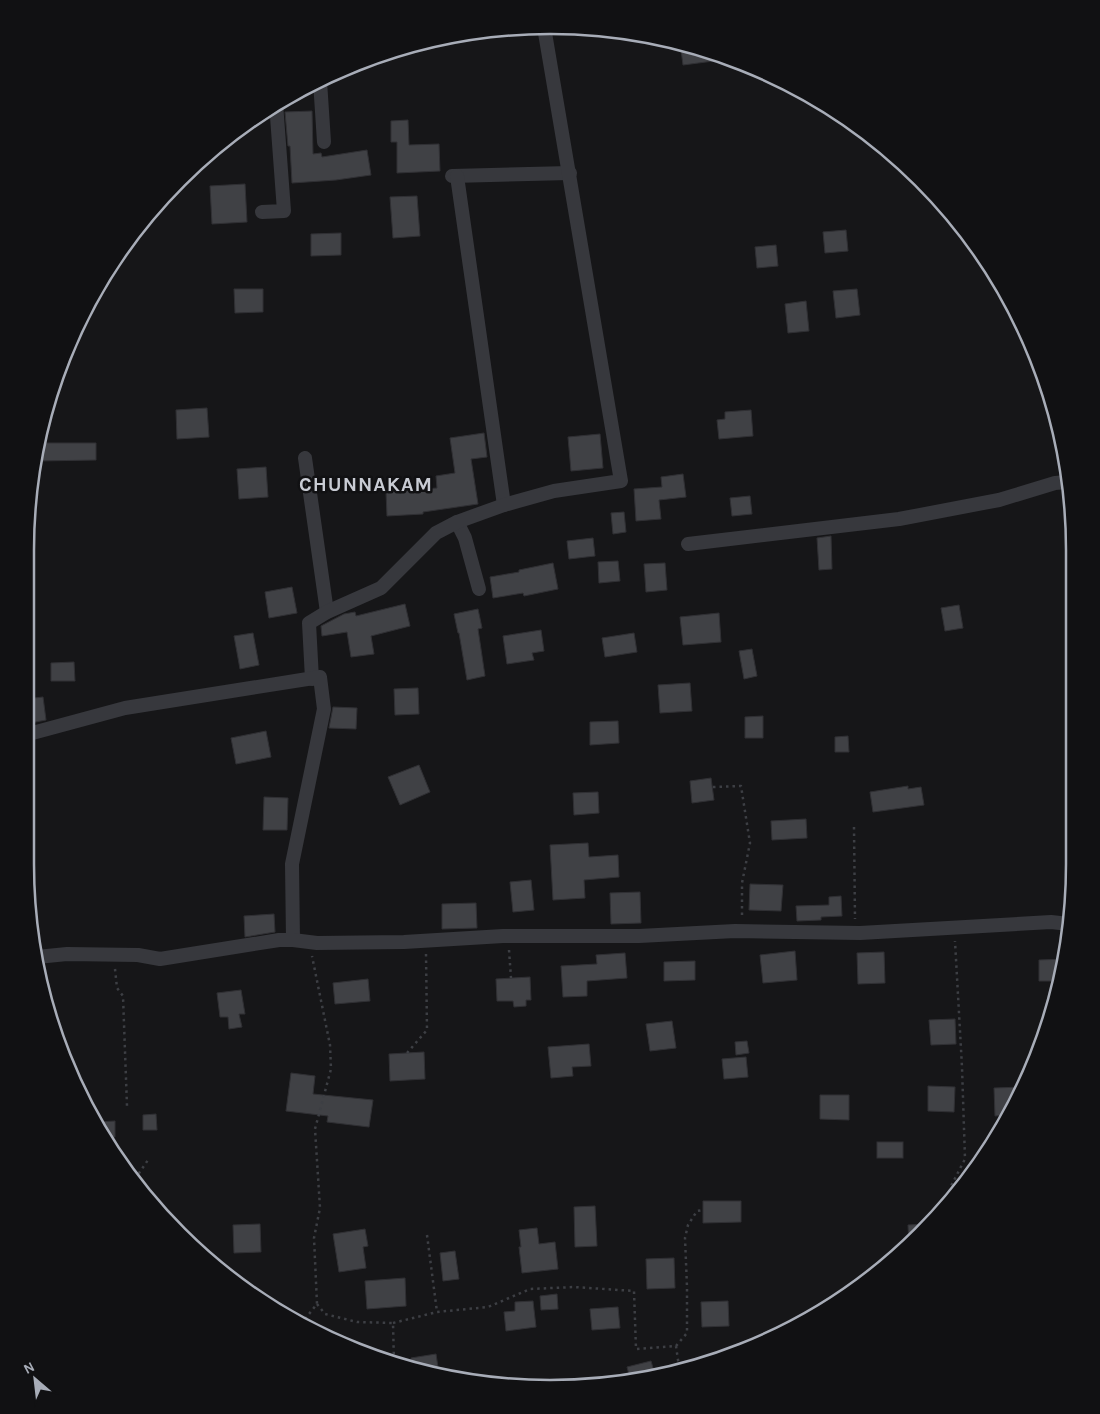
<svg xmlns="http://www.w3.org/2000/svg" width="1100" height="1414" viewBox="0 0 1100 1414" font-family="Karla,sans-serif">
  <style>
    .building { fill: #404145; stroke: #303034 }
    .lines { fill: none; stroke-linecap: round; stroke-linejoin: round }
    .path { stroke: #3d3f44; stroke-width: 2.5; stroke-dasharray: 2.5 4; stroke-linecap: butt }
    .minor { stroke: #37383d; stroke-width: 14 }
    .labels { text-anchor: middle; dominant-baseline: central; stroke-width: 5; stroke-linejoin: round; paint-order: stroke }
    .district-label { font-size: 20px; font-weight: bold; letter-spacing: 1px; fill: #c9ccd4; stroke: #111113 }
    .rim { fill: none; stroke: #a8adb8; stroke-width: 2.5 }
  </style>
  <rect width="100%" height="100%" fill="#161618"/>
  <g class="building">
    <path d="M680,42L686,43L729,59L683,65Z"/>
    <path d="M312,111L313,154L321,153L322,157L367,150L371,175L336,180L292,183L290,146H288L285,112Z"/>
    <path d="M408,120L409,145L439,144L440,171L397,173V142H391V121Z"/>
    <path d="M245,184L247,222L212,224L210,186Z"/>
    <path d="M417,196L420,236L393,238L390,197Z"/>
    <path d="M846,230L848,251L825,253L823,232Z"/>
    <path d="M341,233V255L311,256V234Z"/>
    <path d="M776,245L778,266L757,268L755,247Z"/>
    <path d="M234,289H263V312L235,313Z"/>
    <path d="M857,289L860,315L836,318L833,291Z"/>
    <path d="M806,301L809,331L788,333L785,304Z"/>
    <path d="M207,408L209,437L177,439L176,410Z"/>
    <path d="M751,410L753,436L719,439L717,420L725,419V412Z"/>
    <path d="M484,433L487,457L471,459L478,504L423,512V514L387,516L386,492L437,488L436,476L455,473L450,438Z"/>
    <path d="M600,434L603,468L571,471L568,437Z"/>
    <path d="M41,443H96V460L37,461Z"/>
    <path d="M266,467L268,497L239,499L237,469Z"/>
    <path d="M683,474L686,497L659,500L661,519L636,521L634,489L662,487L661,477Z"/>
    <path d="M750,496L752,514L732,516L730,498Z"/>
    <path d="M624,512L626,532L613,534L611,513Z"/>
    <path d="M831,536L832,569L819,570L817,538Z"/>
    <path d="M593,538L595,556L569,559L567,541Z"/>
    <path d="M618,561L620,581L599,583L598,562Z"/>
    <path d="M553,563L558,589L524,596L523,593L493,598L490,577L519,572V570Z"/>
    <path d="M665,563L667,590L646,592L644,564Z"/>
    <path d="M292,587L297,613L269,618L265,592Z"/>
    <path d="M405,604L410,626L371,636L374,654L351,657L347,632L322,636L321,626L344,614L355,612L356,616Z"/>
    <path d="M959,605L963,628L945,631L941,608Z"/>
    <path d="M478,609L482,628L478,629L485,676L467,680L459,633H458L454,614Z"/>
    <path d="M719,613L721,642L683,645L680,617Z"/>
    <path d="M541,630L544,651L532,653L534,660L507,664L503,636Z"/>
    <path d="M253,633L259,665L240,669L234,636Z"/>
    <path d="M634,633L637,652L605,657L602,638Z"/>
    <path d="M752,649L757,676L744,679L739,651Z"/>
    <path d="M74,662L75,681H51V663Z"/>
    <path d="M690,683L692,711L660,713L658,685Z"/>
    <path d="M418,688L419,714L395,715L394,689Z"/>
    <path d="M43,697L46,720L25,724L26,699Z"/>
    <path d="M333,707L357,708L356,729L329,728Z"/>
    <path d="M763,716V738H745V717Z"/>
    <path d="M618,721L619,743L590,745V722Z"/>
    <path d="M266,731L271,757L236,764L231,738Z"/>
    <path d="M848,736L849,752H835V737Z"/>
    <path d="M419,765L430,792L400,805L388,777Z"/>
    <path d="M711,778L714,800L692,803L690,781Z"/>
    <path d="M908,786V789L921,787L924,805L873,812L870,792Z"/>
    <path d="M598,792L599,813L574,815L573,793Z"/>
    <path d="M264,797L288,798L287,830H263Z"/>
    <path d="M806,819L807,838L772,840L771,821Z"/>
    <path d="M588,843L589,857L618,855L619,877L584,880L585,898L553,900L550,845Z"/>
    <path d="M531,880L534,910L513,912L510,882Z"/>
    <path d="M750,884L783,885L781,911L749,910Z"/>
    <path d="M640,892L641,923L611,924L610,893Z"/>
    <path d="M841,896L842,916L821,917V920L797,921L796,906L829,905V897Z"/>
    <path d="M476,903L477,928L442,929V904Z"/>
    <path d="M274,914L275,932L245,937L244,916Z"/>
    <path d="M795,951L797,980L763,983L760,955Z"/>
    <path d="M884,952L885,983L858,984L857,953Z"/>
    <path d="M625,953L627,978L587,981V996L563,997L561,966L597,964L596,955Z"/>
    <path d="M1066,959L1061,981H1039V960Z"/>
    <path d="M695,961V980L664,981V962Z"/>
    <path d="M530,977L531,1000H526V1006L514,1007L513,1001H497L496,979Z"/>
    <path d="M368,979L370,1001L335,1004L333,983Z"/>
    <path d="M241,990L245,1014H239L242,1027L229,1029L228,1017H220L217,993Z"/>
    <path d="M955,1019L956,1044L931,1045L929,1020Z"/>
    <path d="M672,1021L676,1048L650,1051L646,1024Z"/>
    <path d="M747,1041L749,1053L736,1055L735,1042Z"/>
    <path d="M589,1044L591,1066L572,1067L573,1076L551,1078L548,1047Z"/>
    <path d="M424,1052L425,1079L390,1081L389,1054Z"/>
    <path d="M746,1057L748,1077L724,1079L722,1059Z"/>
    <path d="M291,1073L315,1076L313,1094L373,1100L369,1127L327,1122L328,1116L286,1111Z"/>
    <path d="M928,1086L955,1087L954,1112L928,1111Z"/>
    <path d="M1023,1087L1008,1115L995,1116L994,1088Z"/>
    <path d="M820,1095H849V1120L820,1119Z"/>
    <path d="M156,1114L157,1130H143V1115Z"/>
    <path d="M115,1121V1137H104L98,1130V1122Z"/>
    <rect x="877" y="1142" width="26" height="16"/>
    <path d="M703,1201H741V1222L703,1223Z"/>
    <path d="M595,1206L597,1246L575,1247L574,1207Z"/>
    <path d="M260,1224L261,1252L234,1253L233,1225Z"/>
    <path d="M926,1224L916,1236L909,1245L908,1225Z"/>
    <path d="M537,1228L539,1244L555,1242L558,1269L522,1273L519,1247H521L519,1230Z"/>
    <path d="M365,1229L368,1246L363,1247L366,1268L339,1272L333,1234Z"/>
    <path d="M455,1251L459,1279L443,1281L440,1253Z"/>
    <path d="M674,1258L675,1288L647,1289L646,1259Z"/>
    <path d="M405,1278L406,1306L367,1309L365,1281Z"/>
    <path d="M557,1294L558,1309L541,1310L540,1296Z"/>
    <path d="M533,1301L536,1327L506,1331L504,1312L515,1311V1302Z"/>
    <path d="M728,1301L729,1326L702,1327L701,1302Z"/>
    <path d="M618,1307L620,1328L592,1330L590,1309Z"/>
    <path d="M436,1354L439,1374L413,1371L411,1358Z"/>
    <path d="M651,1361L655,1375L630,1378L627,1367Z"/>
  </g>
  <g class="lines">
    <g class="path">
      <path d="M713,787L741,786L750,843L742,883V917"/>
      <path d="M854,827L855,919"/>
      <path d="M509,950L511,978"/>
      <path d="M115,969L117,988L123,996L127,1106"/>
      <path d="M407,1053L427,1030L426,954"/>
      <path d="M135,1179L148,1160"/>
      <path d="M950,1198V1188L965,1159L962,1067L955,941"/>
      <path d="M427,1235L437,1312"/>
      <path d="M317,1304L325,1314L357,1322L393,1323L394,1363"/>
      <path d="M393,1323L437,1312L488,1307L530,1289L574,1287L634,1291L636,1349L676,1346L678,1360L684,1371"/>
      <path d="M301,1324L317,1304L314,1238L320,1208L315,1129L331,1069L330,1045L312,956"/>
      <path d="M676,1346L687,1333V1287L685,1238L688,1225L697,1211L703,1210"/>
    </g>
    <g class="minor">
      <path d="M320,81L324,142"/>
      <path d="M452,176L570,173"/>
      <path d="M457,176L504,505"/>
      <path d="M262,212L284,211L276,103"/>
      <path d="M305,458L327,612"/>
      <path d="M457,522L465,538L479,589"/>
      <path d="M688,544L899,519L999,500L1055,483L1067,482"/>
      <path d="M312,679L309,623L327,612L381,588L436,533L457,522L504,505L554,491L621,481L544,27"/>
      <path d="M25,735L125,708L320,677L324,709L292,864L293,940"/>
      <path d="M37,957L67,954L138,955L160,959L279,940H293L317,943L404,942L503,936H639L735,931L860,933L1051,922L1069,924"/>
    </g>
  </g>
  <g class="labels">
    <g class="district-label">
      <text x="366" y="484">CHUNNAKAM</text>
    </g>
  </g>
  <path d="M0 0H1100V1414H0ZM550 34H550A516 516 0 0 1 1066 550V864A516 516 0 0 1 550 1380H550A516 516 0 0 1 34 864V550A516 516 0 0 1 550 34Z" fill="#111113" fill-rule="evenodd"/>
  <path class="rim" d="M550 34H550A516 516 0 0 1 1066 550V864A516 516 0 0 1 550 1380H550A516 516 0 0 1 34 864V550A516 516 0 0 1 550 34Z"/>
  <g transform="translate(35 1379) rotate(332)" stroke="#111113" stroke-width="4" paint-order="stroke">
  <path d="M0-4L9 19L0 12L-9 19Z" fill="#a8adb8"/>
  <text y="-8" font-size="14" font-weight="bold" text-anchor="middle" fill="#a8adb8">N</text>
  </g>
</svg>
